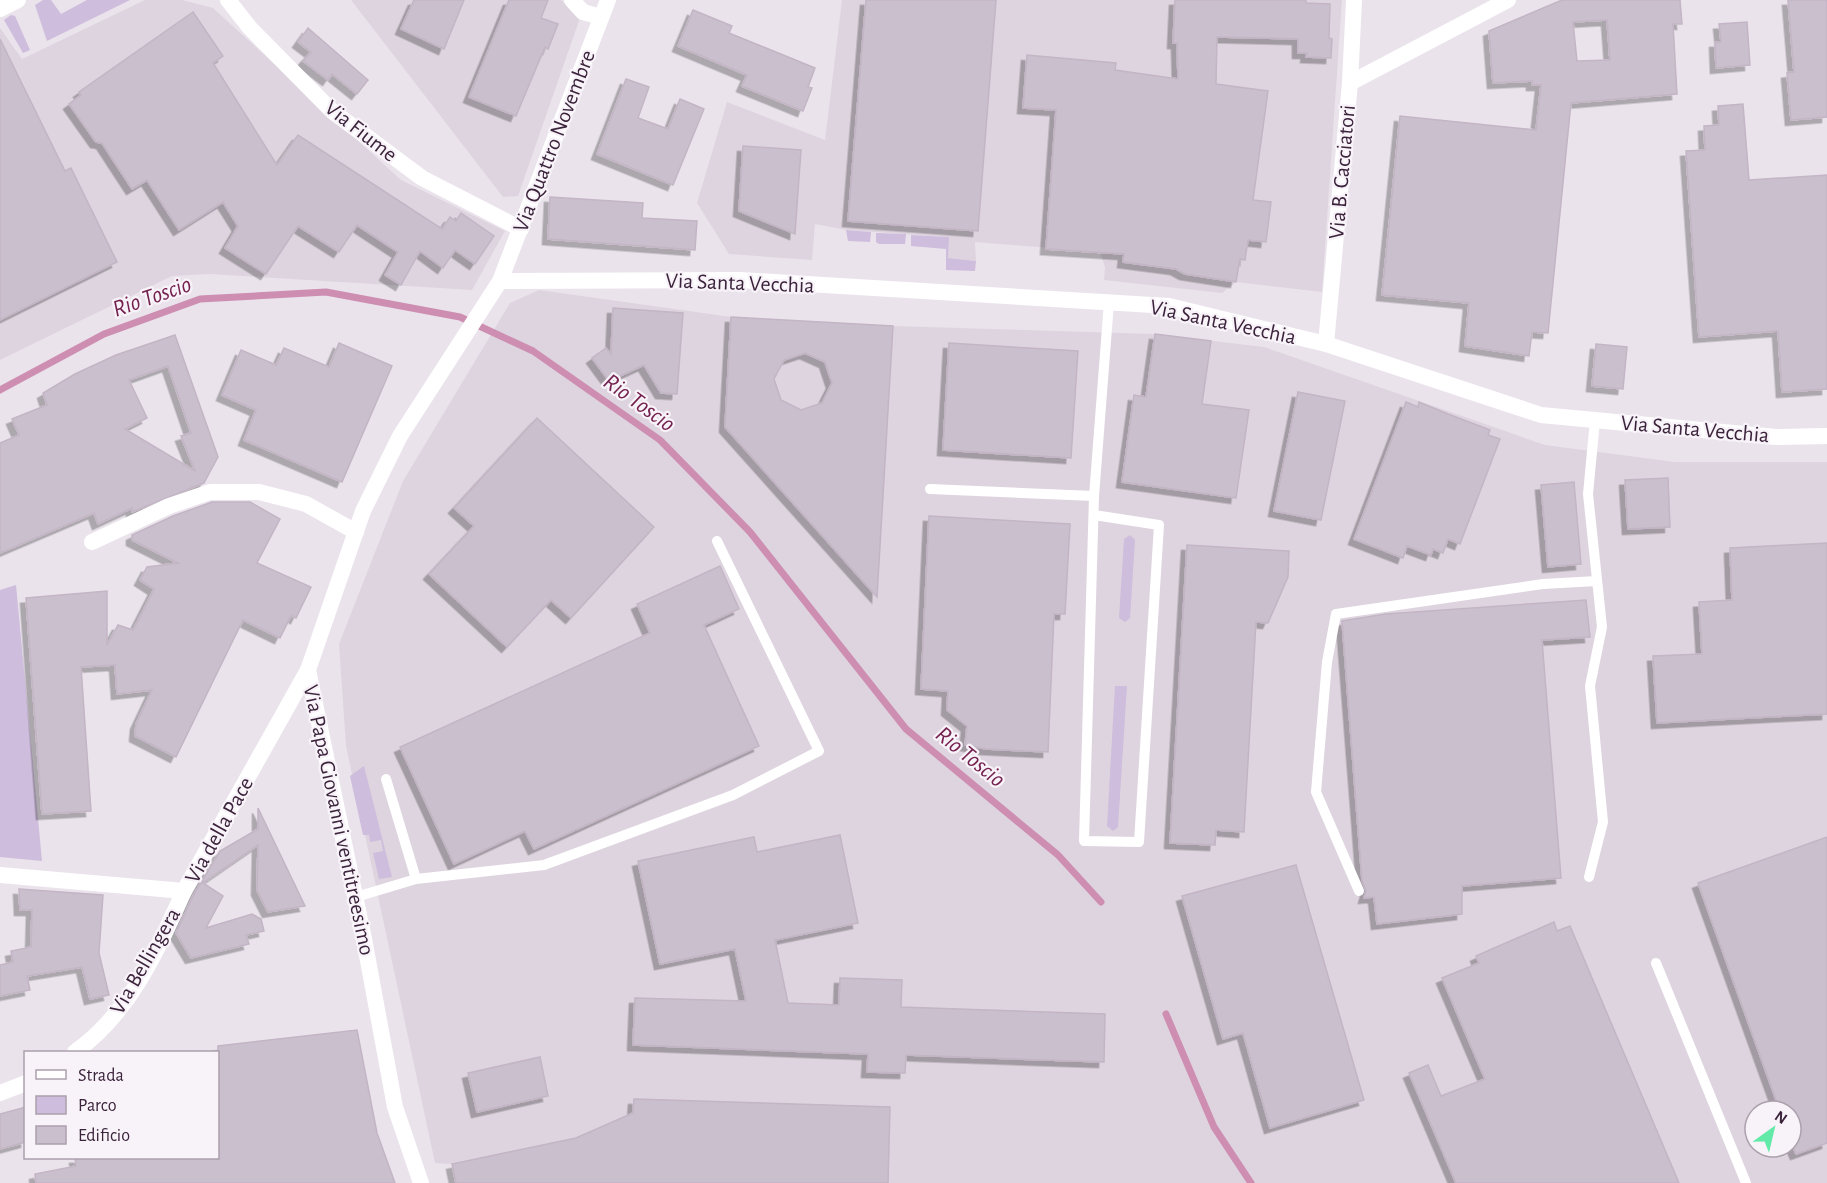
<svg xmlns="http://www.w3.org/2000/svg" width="1827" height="1183" viewBox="0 0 1827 1183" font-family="'Alegreya Sans',sans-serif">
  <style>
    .built { fill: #ded4df; fill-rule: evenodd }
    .green { fill: #cebddc }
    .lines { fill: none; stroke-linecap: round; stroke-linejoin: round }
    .stream { stroke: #cd8eb2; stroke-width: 7 }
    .building { fill: #cabfcc; stroke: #c3b5c5; stroke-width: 1.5; fill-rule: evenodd; filter: url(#shadow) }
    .service { stroke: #fff; stroke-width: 10 }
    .minor { stroke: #fff; stroke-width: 16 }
    .labels { text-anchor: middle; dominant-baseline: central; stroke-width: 4.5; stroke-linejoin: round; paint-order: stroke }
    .street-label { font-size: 22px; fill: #3c233c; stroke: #f7f3f8 }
    .water-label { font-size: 24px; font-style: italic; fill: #74214f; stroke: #f7f3f8 }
  </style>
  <defs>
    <filter id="shadow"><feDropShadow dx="-5.5" dy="5.5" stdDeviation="0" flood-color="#0004"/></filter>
  </defs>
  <rect width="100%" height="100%" fill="#eae3ec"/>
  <g class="built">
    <path d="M145,0H182L213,8L401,180L505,231L472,290L210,274L172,276L0,360V28L22,59Z"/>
    <path d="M351,0H561L580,18L518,196L503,197Z"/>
    <path d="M842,0H1342L1322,292L1236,282L1222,293L1104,280L1105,267L1100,252L975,242L976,261L948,258V237L846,230L815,224L812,260L729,254L697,203L727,102L825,140Z"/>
    <path d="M539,290L739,318L893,326L1155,334L1264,347L1545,445L1675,462H1827V1183H456L452,1164L435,1163L346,746L339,644L403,481L510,303ZM1755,1111H1791V1147H1755Z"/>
  </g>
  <g class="green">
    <path d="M43,0H51L61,14L87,0H130L47,41L35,5Z"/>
    <path d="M11,15L15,16L30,50L23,53L4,20Z"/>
    <path d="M846,230L871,232L870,242L848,241Z"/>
    <path d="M876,233L906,234L905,244H879L876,242Z"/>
    <path d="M911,235L949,237L948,258L976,261L975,271L946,270V249L911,246Z"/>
    <path d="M1130,535L1135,540L1130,618L1125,622L1119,618L1124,539Z"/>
    <path d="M16,585L42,861L0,857V590Z"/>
    <path d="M1115,686H1127L1118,827L1113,831L1107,826Z"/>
    <path d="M364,766L392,877L379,879L373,853L383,851L381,840L370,842L369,835H363L350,776Z"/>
  </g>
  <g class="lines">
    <g class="stream">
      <path d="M0,390L104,334L200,299L326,292L460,317L533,351L660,440L750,532L906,729L1058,855L1101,902"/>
      <path d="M1166,1014L1214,1127L1251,1183"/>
    </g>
  </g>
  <g class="building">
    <path d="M414,0H464L444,49L401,29Z"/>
    <path d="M509,0H548L541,18L558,24L548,49L545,47L516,116L469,97Z"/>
    <path d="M866,0H996L978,231L848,221Z"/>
    <path d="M1175,0H1306V3L1330,4L1329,38L1332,39L1331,58L1306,57L1307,53H1298V39L1217,37L1216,84L1268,91L1253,200L1271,202L1266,242L1248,240L1245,260L1240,259L1236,282L1185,274L1176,269L1123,262L1124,254L1046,249L1056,110L1023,108L1027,55L1116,63L1115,70L1178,79L1177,43H1173Z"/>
    <path d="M1562,0H1680L1682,24H1673L1677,94L1571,103L1548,333L1532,332L1529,356L1465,346L1469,303L1382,295L1400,116L1536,130L1541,85H1532V81L1493,83L1489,31ZM1607,20L1610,60L1577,61L1573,22Z"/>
    <path d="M1788,0H1827V117L1791,120L1787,73L1794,72Z"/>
    <path d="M693,10L732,26L729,33L815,68L808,87L812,88L803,111L742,86L747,75L678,46Z"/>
    <path d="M193,12L223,56L213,63L277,165L298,135L442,229L450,217L456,221L461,213L494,236L475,264L455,250L443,268L420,251L401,285L385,275L398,252L357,225L339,252L298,226L266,274L225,248L238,226L223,202L179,230L147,180L132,189L102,143L96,142L69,104L81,95L79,92Z"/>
    <path d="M1747,22L1750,65L1716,68L1715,42H1721L1719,24Z"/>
    <path d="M308,28L368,80L357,94L332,74L328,80L303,61L311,52L298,42Z"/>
    <path d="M0,39L65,171L71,168L117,262L0,320Z"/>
    <path d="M626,79L649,87L638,118L668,129L680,99L704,109L673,185L597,154Z"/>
    <path d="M1743,104L1749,180L1827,175V389L1782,392L1778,331L1699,337L1686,151L1705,150L1704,126L1719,125L1718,106Z"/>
    <path d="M743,146L801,150L795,234L739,211Z"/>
    <path d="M550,197L643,203L642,218L697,221L695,250L548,239Z"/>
    <path d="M613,308L683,313L677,394L661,393L644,365L609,381L592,358L606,348L611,354Z"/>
    <path d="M731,317L893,326L877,597L725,427ZM805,353L825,362L832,383L822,403L801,410L781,400L774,379L784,360Z"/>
    <path d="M1155,334L1211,341L1202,404L1249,410L1236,498L1122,482L1134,395L1146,397Z"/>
    <path d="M175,335L218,457L204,483L132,512V508L98,524L94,513L0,553V443L19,435L12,419L47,405L43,393L75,374L116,355ZM168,366L191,433L181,436L195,471L125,429L147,418L129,380Z"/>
    <path d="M339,343L392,366L342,482L244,440L256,410L222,395L241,350L276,365L284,348L329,367Z"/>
    <path d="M949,343L1078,351L1071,458L943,450Z"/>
    <path d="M1596,344L1627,347L1623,389L1592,386Z"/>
    <path d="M1298,392L1345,401L1321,520L1274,511Z"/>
    <path d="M1406,402L1418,407L1419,402L1448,414L1490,430L1488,435L1500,439L1460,544L1448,539L1443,553L1433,549L1431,555L1407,546L1403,558L1354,539Z"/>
    <path d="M537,418L654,527L571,618L551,600L507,647L429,574L474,526L454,508Z"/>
    <path d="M1668,478L1670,527L1628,529L1625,480Z"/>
    <path d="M1574,482L1581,564L1548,567L1541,485Z"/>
    <path d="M212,502H250L280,519L257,563L311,587L296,618L291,616L280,638L243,620L176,757L135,736L136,724L152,690L117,694L115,665L81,667L91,811L42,814L26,598L107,591V645L118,625L133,630L154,589L140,580L147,567L178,563L132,540V535L173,516Z"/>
    <path d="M929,516L1070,524L1065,614H1054L1048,752L986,749L965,745L967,726L947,710L948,691L921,689Z"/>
    <path d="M1827,543V714L1657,723L1653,656L1702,654L1699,602L1732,600L1730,548Z"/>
    <path d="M1187,545L1289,551L1288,577L1268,623L1256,622L1244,832L1216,830L1215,845L1170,843Z"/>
    <path d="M720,566L739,609L704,625L759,746L534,849L525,831L454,864L400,747L650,633L637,604Z"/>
    <path d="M1586,600L1590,637L1542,640L1561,878L1462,886V914L1377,924L1374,897L1364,898L1366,891L1362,880L1342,621L1386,614Z"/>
    <path d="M258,808L305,906L268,912L257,890L258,845L203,883L223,896L206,928L252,914L261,919L264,931L246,935L249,944L191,958L176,933L193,896L220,851L258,829Z"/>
    <path d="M840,835L858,923L775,940L788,1003L839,1005L840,978L902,980L901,1007L1105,1014L1104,1062L906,1055L905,1073L867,1072L868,1054L633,1045L635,998L746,1001L735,949L660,964L638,861L754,837L757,852Z"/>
    <path d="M1827,837V1143L1796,1154L1791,1142V1111H1780L1698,883Z"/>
    <path d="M1296,865L1364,1100L1270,1128L1243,1033L1223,1039L1182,896Z"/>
    <path d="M19,889L103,895L99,953L109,995L90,999L82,967L27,976L30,990L0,996V965L13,962L11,951L31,947L32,910H20Z"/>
    <path d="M1554,922L1557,931L1570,926L1679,1183H1456L1409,1073L1428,1065L1441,1096L1485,1079L1442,978L1479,963L1476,956Z"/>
    <path d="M357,1030L377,1133L395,1183H36L35,1174L76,1166L75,1158H218V1046Z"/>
    <path d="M540,1057L548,1096L477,1112L468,1073Z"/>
    <path d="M634,1099L890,1107L888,1183H456L452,1164L576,1138L633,1113Z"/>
    <path d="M26,1107V1142L0,1149V1114Z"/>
  </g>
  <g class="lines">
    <g class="service">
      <path d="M930,489L1094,496L1109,302"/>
      <path d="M1094,515L1159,525L1139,842L1084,841L1094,496"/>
      <path d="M386,779L416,879"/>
      <path d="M1589,877L1603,822L1590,686L1602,627L1588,494L1595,420"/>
      <path d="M1359,891L1316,792L1327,662L1336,614L1543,584L1597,581"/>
      <path d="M356,897L416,879L544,865L733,795L819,751L717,541"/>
      <path d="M1656,963L1746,1183"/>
    </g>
    <g class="minor">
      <path d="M228,0L250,28L332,111L422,178L521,229"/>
      <path d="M572,0L583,12L601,17"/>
      <path d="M0,9L18,0"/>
      <path d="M1350,83L1508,0"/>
      <path d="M500,281L740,280L1169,306L1326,344L1541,415L1776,437L1827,436"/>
      <path d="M1326,344L1350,83L1354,0"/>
      <path d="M92,542L169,506L210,492H259L306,504L356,532"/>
      <path d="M0,875L184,891L308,670"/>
      <path d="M75,1052C130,1013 157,951 184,891"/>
      <path d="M0,1093L26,1083"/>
      <path d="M421,1183L395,1107L364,939L308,670L363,511L400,436L500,281L608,0"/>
    </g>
  </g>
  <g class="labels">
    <g class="street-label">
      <text transform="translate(361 131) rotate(38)">Via Fiume</text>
      <text transform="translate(554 141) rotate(-69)">Via Quattro Novembre</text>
      <text transform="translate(1342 172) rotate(-85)">Via B. Cacciatori</text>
      <text transform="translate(740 283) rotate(2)">Via Santa Vecchia</text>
      <text transform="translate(1223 322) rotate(12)">Via Santa Vecchia</text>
      <text transform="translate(1695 429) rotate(5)">Via Santa Vecchia</text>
      <text transform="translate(339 820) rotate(78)">Via Papa Giovanni ventitreesimo</text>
      <text transform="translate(219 830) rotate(-61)">Via della Pace</text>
      <text transform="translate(145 961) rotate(-60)">Via Bellingera</text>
    </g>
    <g class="water-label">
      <text transform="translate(152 297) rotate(-19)">Rio Toscio</text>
      <text transform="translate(639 403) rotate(36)">Rio Toscio</text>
      <text transform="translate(970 757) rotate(39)">Rio Toscio</text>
    </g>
  </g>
  <rect x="24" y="1051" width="195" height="108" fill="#f7f3f8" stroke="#aca0ad" stroke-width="1.5"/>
  <rect x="36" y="1070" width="30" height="9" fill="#ffffff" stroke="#aca0ad" stroke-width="1.5"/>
  <text x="78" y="1081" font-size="18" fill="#3c233c">Strada</text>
  <rect x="36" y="1096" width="30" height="18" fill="#cebddc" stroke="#aca0ad" stroke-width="1.5"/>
  <text x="78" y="1111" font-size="18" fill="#3c233c">Parco</text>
  <rect x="36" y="1126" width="30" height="18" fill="#cabfcc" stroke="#aca0ad" stroke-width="1.5"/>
  <text x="78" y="1141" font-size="18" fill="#3c233c">Edificio</text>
  <g transform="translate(1773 1129) rotate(34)"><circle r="28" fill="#f7f3f8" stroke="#aca0ad" stroke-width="1.5"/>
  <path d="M0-4.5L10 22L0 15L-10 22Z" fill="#63eaa9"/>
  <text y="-9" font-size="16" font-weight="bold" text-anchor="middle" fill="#3c233c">N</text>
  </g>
</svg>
